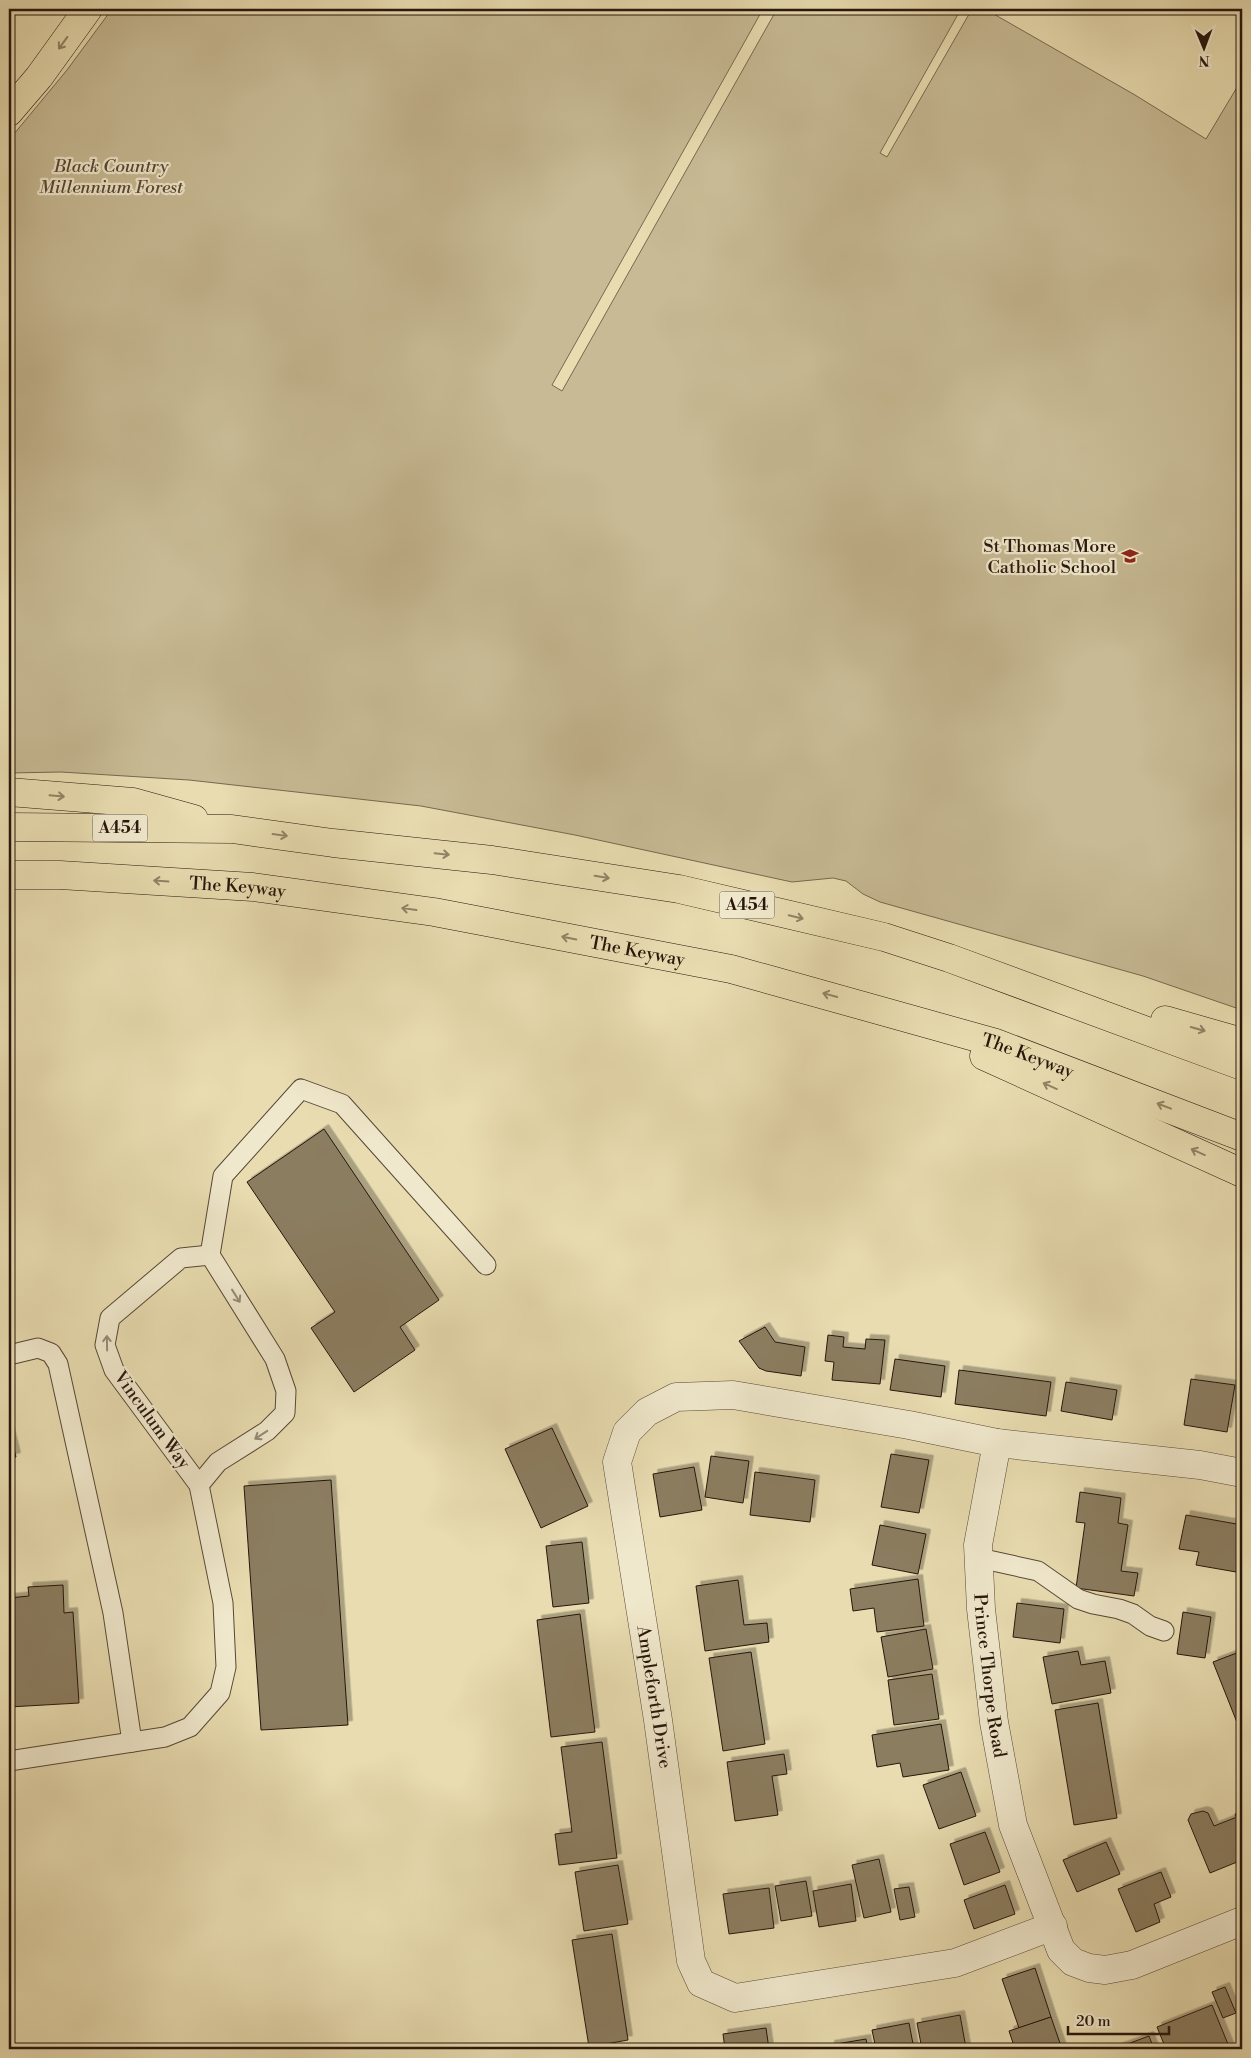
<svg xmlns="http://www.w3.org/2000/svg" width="1251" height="2058" viewBox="0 0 1251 2058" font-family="'Libre Bodoni',serif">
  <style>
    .green { fill: #c7ba94; stroke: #776850 }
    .building { fill: #8b7d61; stroke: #27160c; filter: url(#shadow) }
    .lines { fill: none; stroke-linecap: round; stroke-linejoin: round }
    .lane-casing { stroke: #574835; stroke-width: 21 }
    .street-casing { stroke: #574835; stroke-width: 29 }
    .highway-casing { stroke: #27160c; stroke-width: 29 }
    .lane { stroke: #f0e8cc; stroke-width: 19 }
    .street { stroke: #f0e8cc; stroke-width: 28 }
    .highway { stroke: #e8dcb0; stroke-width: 28 }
    .oneway { stroke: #918366 }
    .oneway2 { stroke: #968a76 }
    .labels { text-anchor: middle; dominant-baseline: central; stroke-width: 4.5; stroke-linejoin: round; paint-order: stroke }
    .shield { fill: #f0e8cc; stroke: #635546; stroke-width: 1 }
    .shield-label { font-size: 16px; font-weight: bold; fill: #27160c }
    .park-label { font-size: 18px; font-style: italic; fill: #574735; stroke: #f0e8cc }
    .poi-label { font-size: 18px; fill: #27160c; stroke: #f0e8cc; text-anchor: end }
    .street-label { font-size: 18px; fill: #27160c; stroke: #f0e8cc }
  </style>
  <defs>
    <filter id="shadow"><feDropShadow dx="4.5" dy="-4.5" stdDeviation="0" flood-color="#0004"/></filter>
  </defs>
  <rect width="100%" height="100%" fill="#e8dcb0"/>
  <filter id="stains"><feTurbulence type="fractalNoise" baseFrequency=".004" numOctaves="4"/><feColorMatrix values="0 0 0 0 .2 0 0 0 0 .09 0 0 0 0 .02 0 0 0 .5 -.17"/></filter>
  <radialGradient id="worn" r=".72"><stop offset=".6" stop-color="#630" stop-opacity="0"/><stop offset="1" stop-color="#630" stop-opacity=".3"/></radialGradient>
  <path class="green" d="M112,9H763L552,385L562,391L777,9H961L880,153L887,157L972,9H985L1135,95L1206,139L1242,79V1010L1143,976L880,902L863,894L846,881L833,878L792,882L575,835L421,806L189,780L61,772L9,773V140L67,70Z"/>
  <g class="building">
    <path d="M324,1129L439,1300L400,1327L415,1350L354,1392L311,1328L335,1312L247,1182Z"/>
    <path d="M765,1327L775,1342L805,1347L801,1376L766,1371L759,1368L739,1341Z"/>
    <path d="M828,1335L844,1337L843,1347L865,1349L866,1339L885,1340L880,1384L832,1380L834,1362L825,1361Z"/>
    <path d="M895,1359L945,1366L941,1397L890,1390Z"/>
    <path d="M959,1370L1051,1382L1046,1416L955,1404Z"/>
    <path d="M1191,1379L1235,1385L1227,1432L1184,1425Z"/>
    <path d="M1066,1382L1117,1390L1112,1420L1061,1411Z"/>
    <path d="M552,1428L588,1506L541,1528L505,1449Z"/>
    <path d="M9,1429L16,1457L9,1459Z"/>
    <path d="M891,1454L929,1460L919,1513L881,1507Z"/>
    <path d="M711,1456L749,1461L743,1503L705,1497Z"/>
    <path d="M694,1467L702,1510L660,1517L653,1474Z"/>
    <path d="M755,1472L815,1480L810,1522L750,1515Z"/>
    <path d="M331,1480L348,1725L261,1730L244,1486Z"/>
    <path d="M1080,1492L1121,1498L1118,1523L1128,1525L1121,1571L1138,1573L1134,1596L1076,1588L1085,1523L1076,1522Z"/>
    <path d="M1186,1515L1242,1525V1573L1196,1565L1199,1552L1179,1549Z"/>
    <path d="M880,1525L926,1534L918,1574L872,1565Z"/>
    <path d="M582,1542L589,1603L553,1607L546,1546Z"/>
    <path d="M918,1579L924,1626L877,1632L874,1608L853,1611L850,1589Z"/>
    <path d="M738,1580L744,1625L767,1623L769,1642L705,1651L696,1586Z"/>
    <path d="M63,1585L64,1613L73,1612L79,1703L9,1707V1598L29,1596L28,1587Z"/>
    <path d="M1017,1603L1064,1609L1060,1643L1013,1637Z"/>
    <path d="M1183,1612L1211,1617L1205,1658L1177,1654Z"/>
    <path d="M580,1614L595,1732L551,1737L537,1620Z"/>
    <path d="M926,1629L933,1669L888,1677L881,1637Z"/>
    <path d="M1078,1651L1081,1665L1105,1661L1111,1693L1052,1704L1043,1657Z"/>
    <path d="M1242,1651V1735L1213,1662Z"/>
    <path d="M751,1652L765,1744L723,1751L709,1658Z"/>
    <path d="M932,1674L939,1719L894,1725L888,1680Z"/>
    <path d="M1098,1703L1117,1818L1074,1825L1055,1710Z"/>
    <path d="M941,1724L949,1770L903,1777L900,1763L877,1767L872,1735Z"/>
    <path d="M602,1742L617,1858L559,1865L555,1834L572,1832L561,1747Z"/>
    <path d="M784,1754L787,1774L772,1776L778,1815L735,1821L727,1762Z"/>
    <path d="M961,1772L976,1816L939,1829L923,1785Z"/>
    <path d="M1203,1811L1208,1813L1214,1826L1237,1817L1242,1831V1860L1210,1873L1188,1820L1191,1814Z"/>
    <path d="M1242,1811V1831L1235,1814Z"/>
    <path d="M985,1832L1000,1872L964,1885L950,1844Z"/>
    <path d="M1106,1842L1120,1874L1077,1892L1063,1860Z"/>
    <path d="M879,1859L891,1912L864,1918L852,1865Z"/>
    <path d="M618,1865L628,1924L584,1931L575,1872Z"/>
    <path d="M1161,1872L1171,1897L1154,1904L1160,1922L1136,1932L1118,1889Z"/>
    <path d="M806,1881L812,1916L781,1921L775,1886Z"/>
    <path d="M851,1884L856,1921L819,1927L813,1891Z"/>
    <path d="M1005,1885L1015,1914L974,1929L964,1900Z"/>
    <path d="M909,1887L915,1917L900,1920L894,1889Z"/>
    <path d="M769,1888L774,1928L729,1934L723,1894Z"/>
    <path d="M612,1934L628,2040L589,2047L572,1940Z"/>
    <path d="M1035,1968L1051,2017L1019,2028L1002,1979Z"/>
    <path d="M1225,1987L1236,2013L1223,2018L1212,1992Z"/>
    <path d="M1212,2005L1230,2049H1166L1157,2027Z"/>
    <path d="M960,2015L966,2048L922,2049L917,2023Z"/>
    <path d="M1051,2017L1062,2049H1015L1009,2031Z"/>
    <path d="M909,2023L914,2049H876L872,2030Z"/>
    <path d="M766,2028L769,2049H725L723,2034Z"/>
    <path d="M1149,2036L1154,2049H1114Z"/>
    <path d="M866,2039L868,2049H830V2045Z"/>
  </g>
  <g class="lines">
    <g class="lane-casing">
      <g id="lane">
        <path d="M210,1255L223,1176L301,1089L342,1104L486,1265"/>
        <path d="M9,1355L38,1348L51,1353L58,1364L113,1613L132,1742"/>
        <path d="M199,1485L218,1462L267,1431L285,1413L286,1391L275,1359L210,1255"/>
        <path d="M979,1558L1038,1571L1078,1599L1093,1604L1119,1609L1133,1614L1150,1626L1164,1631"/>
        <path d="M9,1761L165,1737L190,1727L220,1693L226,1667L223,1603L199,1485L114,1370L105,1345L110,1318L181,1258L210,1255"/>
      </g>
    </g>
    <g class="street-casing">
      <g id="street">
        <path id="s1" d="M997,1443L978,1545L981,1609L994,1722L1013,1825L1061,1950L1073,1962L1089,1968L1105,1970L1132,1965L1242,1921"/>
        <path d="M1053,1926L955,1963L735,1998L701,1983L691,1961L658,1720L617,1462L627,1432L647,1412L676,1397L733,1395L909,1425L997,1443L1200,1465L1242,1473"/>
      </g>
    </g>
    <g class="highway-casing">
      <g id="highway">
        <path d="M9,112L39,77L88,9"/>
        <path d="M9,792L133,802L194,819"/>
        <path d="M9,827L232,829L333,843L492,860L679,889L884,937L949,958L1242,1066"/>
        <path id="s2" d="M9,875H60L253,887L434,912L731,969L996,1043L1242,1137"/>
        <path d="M1165,1020L1242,1042"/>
        <path d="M984,1056L1242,1173"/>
      </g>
    </g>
    <use href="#lane" class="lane"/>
    <use href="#street" class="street"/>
    <use href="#highway" class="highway"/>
  </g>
  <defs><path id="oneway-shaft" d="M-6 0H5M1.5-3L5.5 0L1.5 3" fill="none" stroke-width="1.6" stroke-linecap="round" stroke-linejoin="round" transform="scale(1.25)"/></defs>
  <g class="oneway">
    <use href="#oneway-shaft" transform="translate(63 43) rotate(126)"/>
    <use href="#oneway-shaft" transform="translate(57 796) rotate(5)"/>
    <use href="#oneway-shaft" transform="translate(280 835) rotate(8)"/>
    <use href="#oneway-shaft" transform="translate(442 854) rotate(6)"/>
    <use href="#oneway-shaft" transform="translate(602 877) rotate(9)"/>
    <use href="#oneway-shaft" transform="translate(161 881) rotate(-176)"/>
    <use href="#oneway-shaft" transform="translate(409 909) rotate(-172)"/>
    <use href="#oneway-shaft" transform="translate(796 917) rotate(13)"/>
    <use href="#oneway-shaft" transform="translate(569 938) rotate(-169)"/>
    <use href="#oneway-shaft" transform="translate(830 995) rotate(-165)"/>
    <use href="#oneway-shaft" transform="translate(1198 1029) rotate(16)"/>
    <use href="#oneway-shaft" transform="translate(1050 1086) rotate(-156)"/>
    <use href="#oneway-shaft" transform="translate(1164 1106) rotate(-159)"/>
    <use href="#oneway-shaft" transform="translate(1198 1152) rotate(-156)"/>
  </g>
  <g class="oneway2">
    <use href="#oneway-shaft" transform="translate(236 1296) rotate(58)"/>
    <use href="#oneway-shaft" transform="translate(107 1343) rotate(-91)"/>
    <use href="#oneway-shaft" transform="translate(261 1435) rotate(147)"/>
  </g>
  <defs>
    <g id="school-bare" transform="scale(1.35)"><path d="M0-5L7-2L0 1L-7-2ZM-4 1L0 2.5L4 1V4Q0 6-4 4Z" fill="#8f2418" stroke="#f0e8cc" stroke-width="2.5" paint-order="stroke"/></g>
  </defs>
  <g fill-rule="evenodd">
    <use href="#school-bare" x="1130" y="556"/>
  </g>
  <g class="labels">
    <g class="shield">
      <rect x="92.5" y="814.5" width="55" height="27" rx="4"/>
      <rect x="719.5" y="891.5" width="55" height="27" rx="4"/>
    </g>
    <g class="shield-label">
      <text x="120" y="828">A454</text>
      <text x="747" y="905">A454</text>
    </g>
    <g class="park-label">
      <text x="111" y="166">Black Country<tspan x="111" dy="21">Millennium Forest</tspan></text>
    </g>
    <g class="poi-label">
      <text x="1116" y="546">St Thomas More<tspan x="1116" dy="21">Catholic School</tspan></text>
    </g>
    <g class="street-label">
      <text stroke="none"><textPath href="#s2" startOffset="229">The Keyway</textPath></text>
      <text stroke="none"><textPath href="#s2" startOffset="634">The Keyway</textPath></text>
      <text stroke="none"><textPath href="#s2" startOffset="1039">The Keyway</textPath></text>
      <text transform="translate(152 1420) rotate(54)">Vinculum Way</text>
      <text stroke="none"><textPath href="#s1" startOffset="235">Prince Thorpe Road</textPath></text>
      <text transform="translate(654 1697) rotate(81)">Ampleforth Drive</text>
    </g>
  </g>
  <rect width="1251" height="2058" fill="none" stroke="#e8dcb0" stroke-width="30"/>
  <rect x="10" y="10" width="1231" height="2038" fill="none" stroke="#27160c" stroke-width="2.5"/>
  <rect x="15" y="15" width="1221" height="2028" fill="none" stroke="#27160c"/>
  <g transform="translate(1204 48) rotate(179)" stroke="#f0e8cc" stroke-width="4" paint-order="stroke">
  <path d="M0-4L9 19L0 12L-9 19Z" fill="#27160c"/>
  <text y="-8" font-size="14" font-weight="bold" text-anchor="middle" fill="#27160c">N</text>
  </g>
  <path d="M1068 2026v8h101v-8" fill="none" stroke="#27160c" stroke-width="2.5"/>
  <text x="1076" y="2026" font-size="15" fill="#27160c" stroke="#f0e8cc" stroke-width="4" paint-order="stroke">20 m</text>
  <rect width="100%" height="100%" filter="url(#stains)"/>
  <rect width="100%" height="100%" fill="url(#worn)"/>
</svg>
